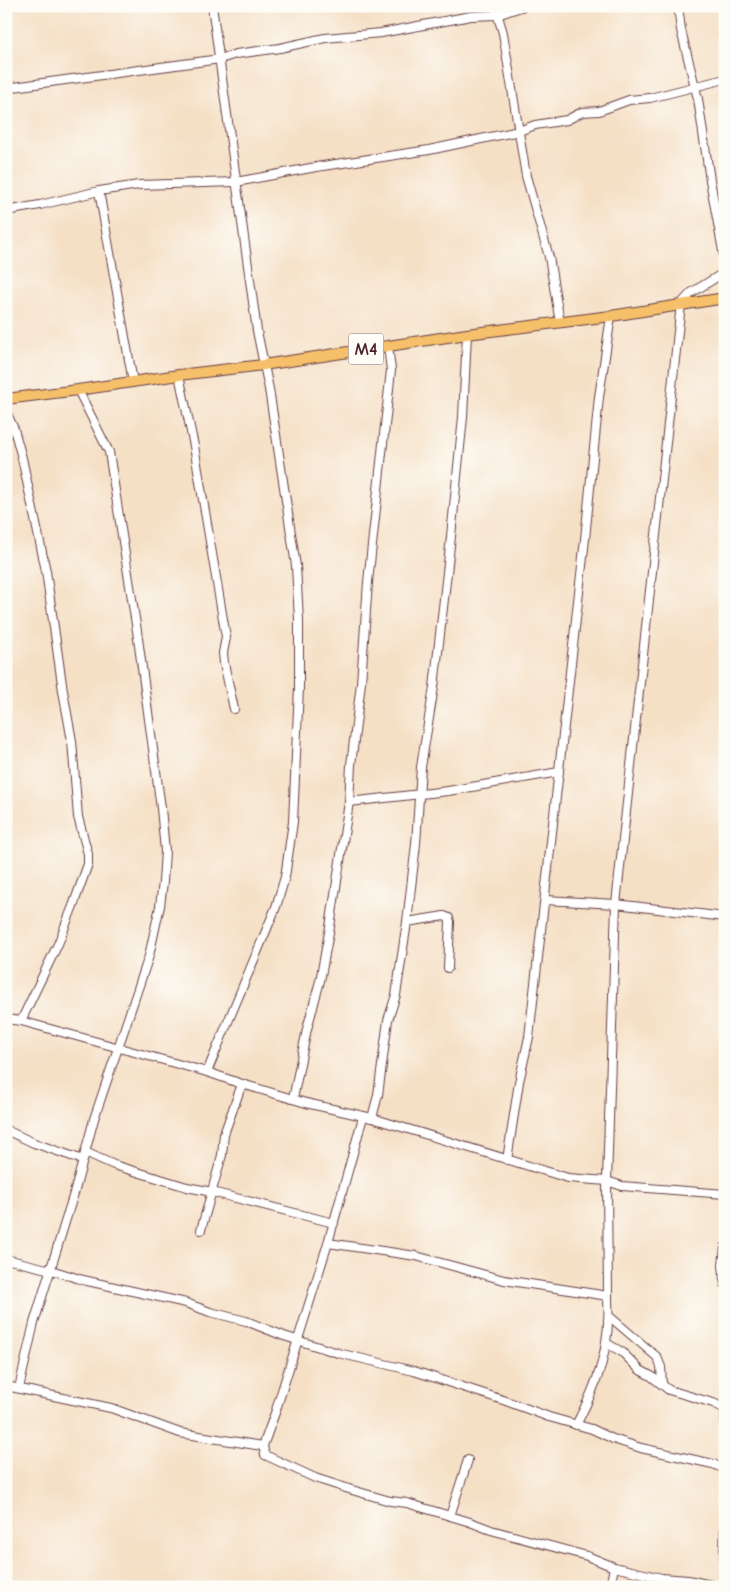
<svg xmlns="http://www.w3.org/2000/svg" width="731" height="1593" viewBox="0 0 731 1593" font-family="'Comic Neue',sans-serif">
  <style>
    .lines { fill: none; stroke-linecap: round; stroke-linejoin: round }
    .minor-casing { stroke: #643c42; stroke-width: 10 }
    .major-casing { stroke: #643c42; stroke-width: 12 }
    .minor { stroke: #fff; stroke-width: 8 }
    .major { stroke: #f6c06b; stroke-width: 10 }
    .labels { text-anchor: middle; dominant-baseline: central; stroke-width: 5; stroke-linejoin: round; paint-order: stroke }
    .shield { fill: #fdfcf7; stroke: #806168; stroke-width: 1 }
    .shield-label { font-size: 18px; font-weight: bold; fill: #4a1f2b }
  </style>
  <rect width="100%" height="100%" fill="#fdfcf7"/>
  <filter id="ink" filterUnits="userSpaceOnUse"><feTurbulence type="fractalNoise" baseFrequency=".02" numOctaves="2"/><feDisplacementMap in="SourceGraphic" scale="10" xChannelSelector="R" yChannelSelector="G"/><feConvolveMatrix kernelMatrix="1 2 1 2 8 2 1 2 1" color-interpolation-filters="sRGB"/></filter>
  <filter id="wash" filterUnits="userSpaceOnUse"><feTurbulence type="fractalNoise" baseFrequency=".0096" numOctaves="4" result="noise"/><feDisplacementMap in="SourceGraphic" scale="20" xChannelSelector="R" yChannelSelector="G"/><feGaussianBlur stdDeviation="1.12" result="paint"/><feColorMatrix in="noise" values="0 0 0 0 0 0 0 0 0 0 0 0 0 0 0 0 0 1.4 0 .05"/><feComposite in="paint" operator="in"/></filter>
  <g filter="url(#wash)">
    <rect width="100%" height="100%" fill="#f5e0c6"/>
  </g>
  <g filter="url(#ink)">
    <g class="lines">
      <g class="minor-casing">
        <g id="minor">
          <path d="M495,6L503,33L526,176L549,257L560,323"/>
          <path d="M678,6L681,30L698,99L710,180L725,262"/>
          <path d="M6,88L220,59L236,54L280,48L325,38L381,33L471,16L497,15L524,6"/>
          <path d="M99,191L133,382"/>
          <path d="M6,211L40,205L99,191L139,185L236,182L316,167L429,150L519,131L535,125L567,120L582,112L599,111L629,100L650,98L725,79"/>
          <path d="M723,298L725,285"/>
          <path d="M179,375L194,446L226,637L223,653L224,663L234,709"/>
          <path d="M6,412L14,429L22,458L46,571L63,691L72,741L78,817L88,854V864L73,906L58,944L21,1021"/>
          <path d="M349,802L448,791L559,772"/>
          <path d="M545,900L616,904L725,917"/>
          <path d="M407,922L444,916L449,918L450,922L448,968"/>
          <path d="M6,1019L21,1021L207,1072L242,1084L306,1103L372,1118L568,1178L607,1181L616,904L681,304L691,293L725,272"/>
          <path d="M725,1041V1049"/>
          <path d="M207,1072L276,907L285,877L293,822L299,687V620L296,566L269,389L257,331L212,6"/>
          <path d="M293,1099L307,1029L320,981L330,927L349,802L351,765L361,683L368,582L391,370L388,346"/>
          <path d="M363,1117L328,1243L276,1410L263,1446L265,1455L315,1478L352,1490L390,1501L407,1503L470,1522L491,1530L587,1556L614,1567"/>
          <path d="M372,1118L378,1095L388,1020L396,995L407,922L416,844L421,767L434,687L450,546L463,417L467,334"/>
          <path d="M6,1130L34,1143L83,1160"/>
          <path d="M85,1152L114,1165L187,1187L212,1192L334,1223"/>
          <path d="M507,1160L519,1082L529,1037L585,539L599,397L611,316"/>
          <path d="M201,1230L222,1155L224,1134L242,1084"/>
          <path d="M328,1243L416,1256L504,1280L608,1296L607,1181L622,1186L725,1194"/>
          <path d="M725,1247L723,1265L725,1284"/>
          <path d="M6,1259L51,1270L83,1280L186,1303L210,1312L246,1321L284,1336L338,1353L414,1371L506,1401L549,1417L592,1429L613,1439L641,1448L713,1464L725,1469"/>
          <path d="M609,1316L657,1357L661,1367L662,1384"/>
          <path d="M606,1343L622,1352L640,1370L651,1376L669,1390L713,1403L724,1408"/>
          <path d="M6,1386L111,1408L180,1433L263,1446"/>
          <path d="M19,1388L34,1323L75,1190L94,1119L149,956L160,906L163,882L165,851L161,808L137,631L109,452L78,390"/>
          <path d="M725,1392V1432"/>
          <path d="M576,1425C599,1381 611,1347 608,1296"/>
          <path d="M450,1516L468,1460"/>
          <path d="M610,1587L614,1567L662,1578L688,1580L720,1587"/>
          <path d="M723,1587L725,1520"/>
        </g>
      </g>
      <g class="major-casing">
        <path id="major" d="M6,399L78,390L179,375L263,365L467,334L611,316L725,298"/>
      </g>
      <use href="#minor" class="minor"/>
      <use href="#major" class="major"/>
    </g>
  </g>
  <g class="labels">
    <rect class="shield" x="348.5" y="333.5" width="35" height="31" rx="4"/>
    <g class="shield-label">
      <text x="366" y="349">M4</text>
    </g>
  </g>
  <rect width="731" height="1593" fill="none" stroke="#fdfcf7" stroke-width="25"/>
</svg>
